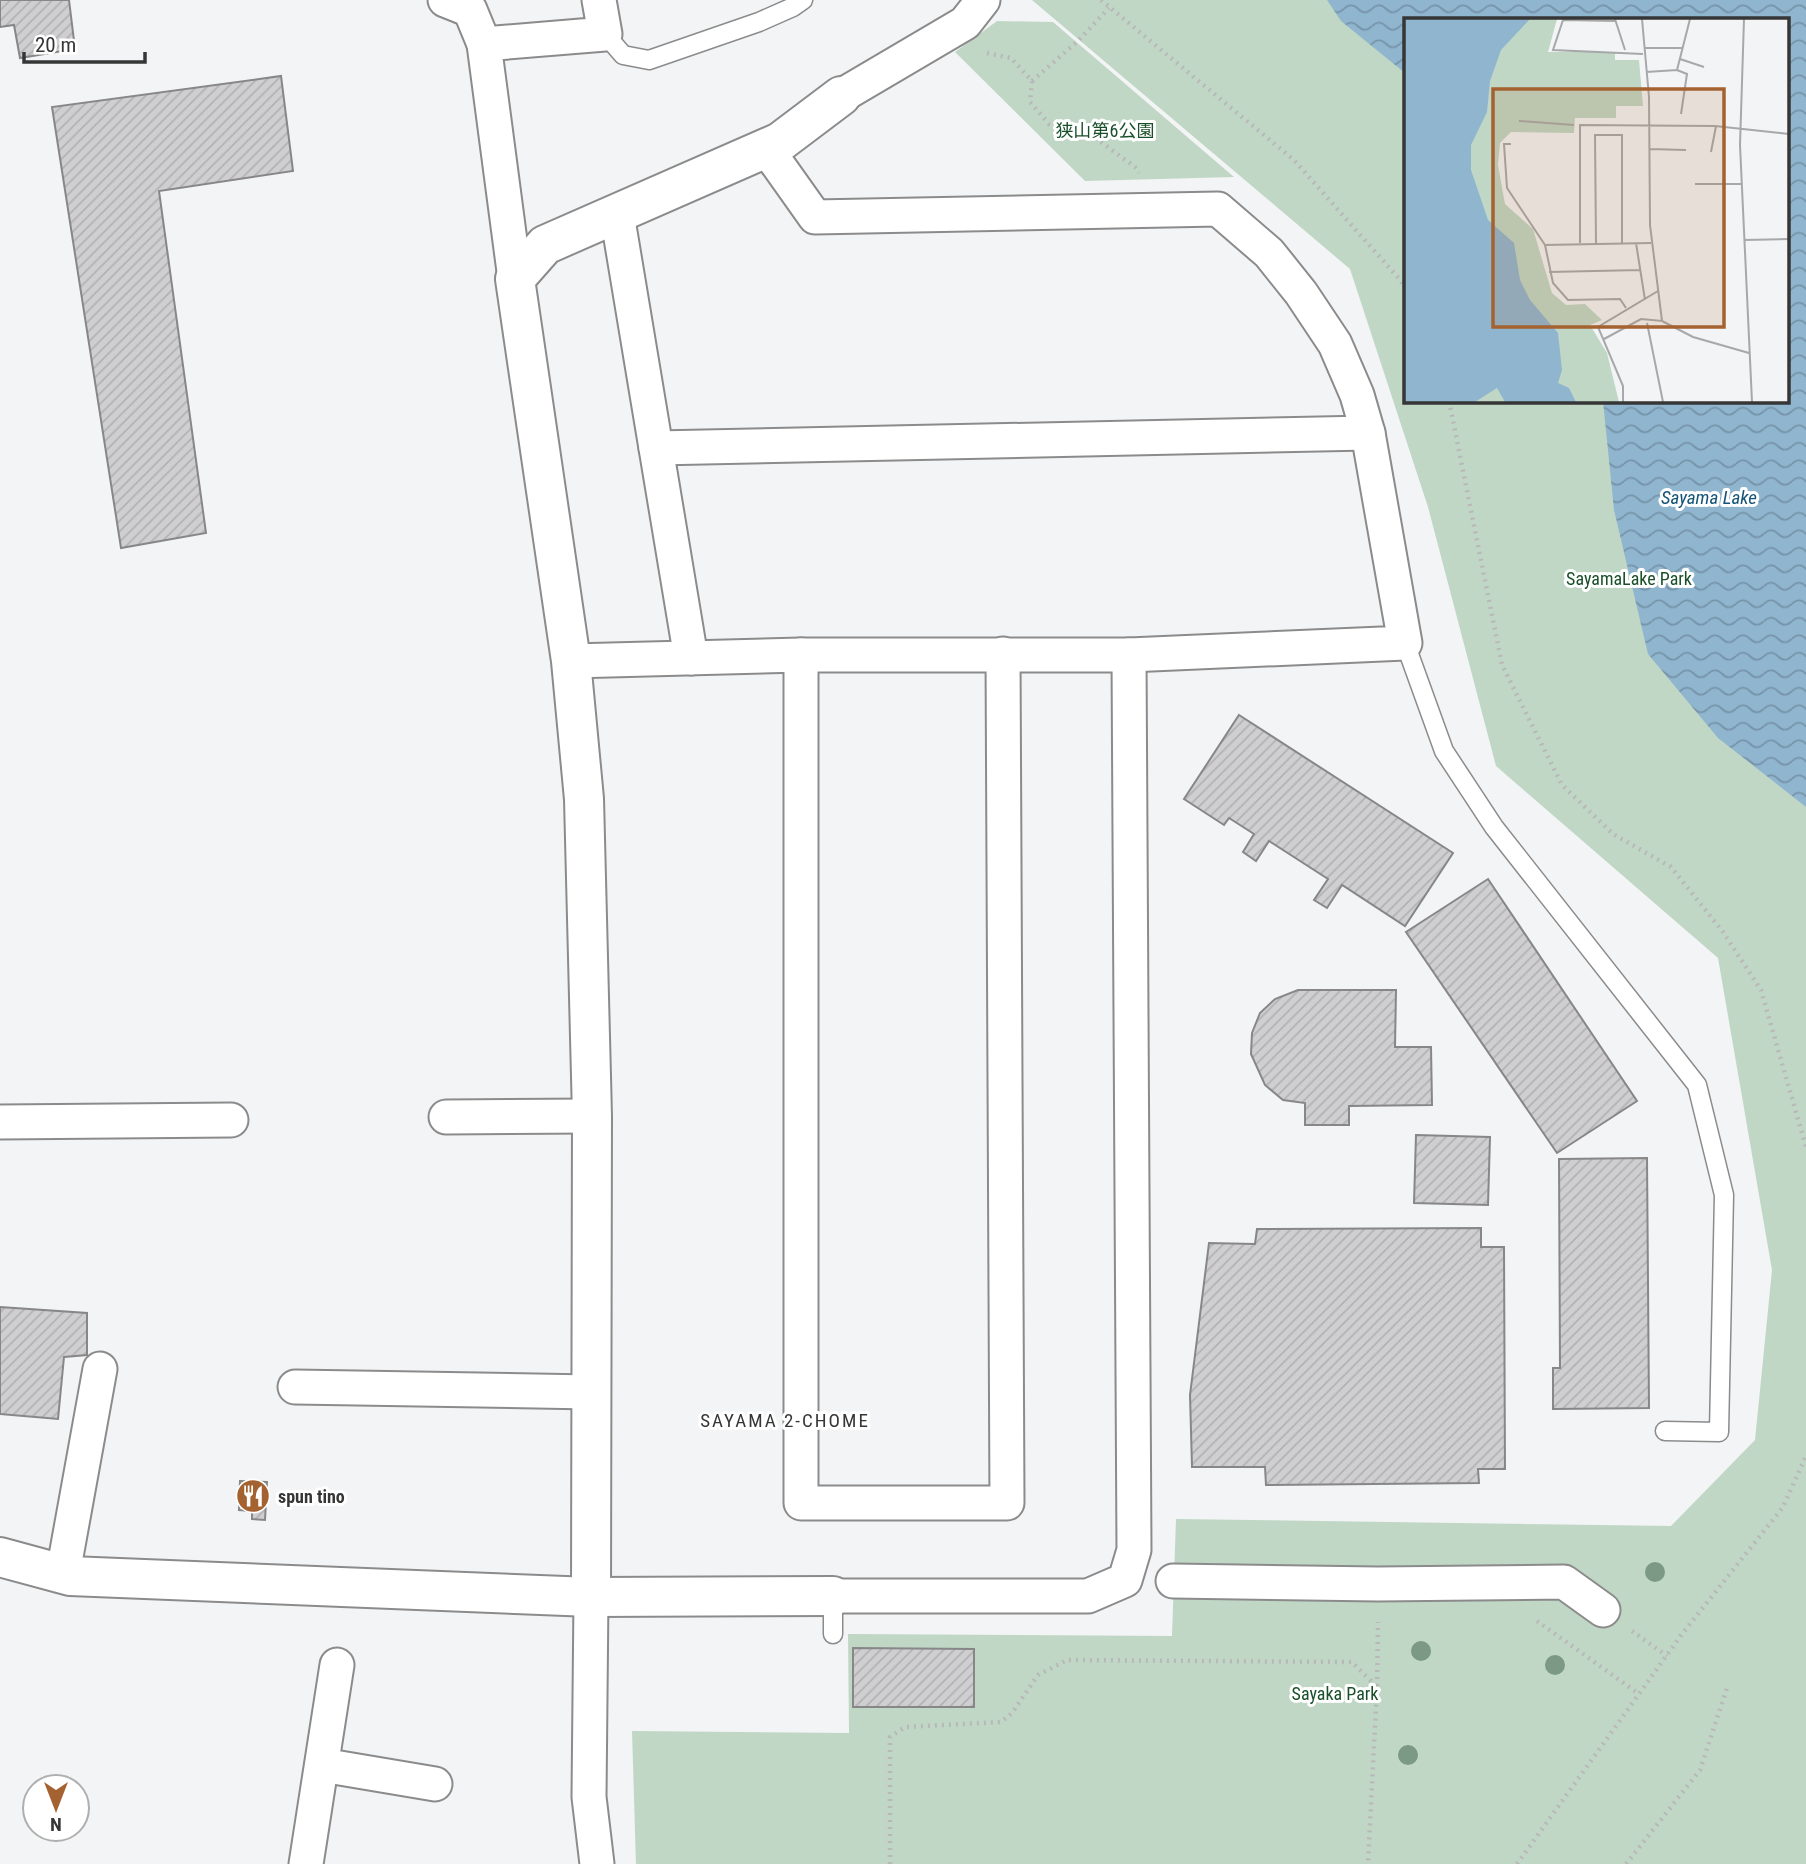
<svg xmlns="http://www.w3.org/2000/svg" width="1806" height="1864" viewBox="0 0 1806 1864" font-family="'Roboto Condensed','Noto Sans JP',sans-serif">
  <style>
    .park { fill: #c0d7c5; fill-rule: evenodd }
    .water { fill: url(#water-waves) }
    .building { fill: url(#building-hatch); stroke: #878788; stroke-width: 2 }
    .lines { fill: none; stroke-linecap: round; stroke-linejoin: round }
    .lane-casing { stroke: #8b8b8c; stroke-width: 21 }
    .street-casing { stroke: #8b8b8c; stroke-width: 37 }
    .secondary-casing { stroke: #8b8b8c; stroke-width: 42 }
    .path { stroke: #b8b8b9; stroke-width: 4.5; stroke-dasharray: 2 5; stroke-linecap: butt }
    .lane { stroke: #fff; stroke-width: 18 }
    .street { stroke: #fff; stroke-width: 33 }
    .secondary { stroke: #fff; stroke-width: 38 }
    .tree { fill: #7b9985 }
    .labels { text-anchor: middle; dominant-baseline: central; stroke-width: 6; stroke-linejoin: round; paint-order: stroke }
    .park-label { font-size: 18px; fill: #194f2a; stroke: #fff }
    .poi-label { font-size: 18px; font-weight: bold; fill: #363636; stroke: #fff; text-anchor: start }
    .water-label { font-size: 19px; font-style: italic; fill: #155477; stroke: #fff }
    .neighbourhood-label { font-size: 19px; letter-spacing: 2px; fill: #363636; stroke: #fff }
    .inset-road { fill: none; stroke: #a7a8a9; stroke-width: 2 }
    .view { fill: #a56231; fill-opacity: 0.15; stroke: #a56231; stroke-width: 3.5 }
    .inset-edge { fill: none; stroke: #363636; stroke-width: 3.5 }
  </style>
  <defs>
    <pattern id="water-waves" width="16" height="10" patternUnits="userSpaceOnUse" patternTransform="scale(1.75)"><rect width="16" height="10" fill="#90b5cf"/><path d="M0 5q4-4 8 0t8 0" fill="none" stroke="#7694a9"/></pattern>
    <pattern id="building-hatch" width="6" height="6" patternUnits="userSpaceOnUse" patternTransform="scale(1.75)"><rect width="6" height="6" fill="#cfcfd1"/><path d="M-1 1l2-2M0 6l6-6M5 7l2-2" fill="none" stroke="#b2b2b4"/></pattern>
  </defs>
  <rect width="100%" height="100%" fill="#f3f4f5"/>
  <g class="park">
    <path d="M1032,0H1806V1864H636L632,1731L849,1733L848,1634L1172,1636L1176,1519L1671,1526L1755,1440L1772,1270L1718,958L1496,766L1428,507L1350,269ZM1405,19H1787V401H1405Z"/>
    <path d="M997,21L1053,22L1234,177L1085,181L955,52Z"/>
  </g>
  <path class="water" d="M1327,0H1806V807L1718,738L1648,654L1614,510L1603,401H1787V19H1405V73L1341,21Z"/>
  <g class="building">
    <path d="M0,0H69L75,49L20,58L14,25L0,27Z"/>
    <path d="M281,76L293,171L159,191L206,533L121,548L52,107Z"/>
    <path d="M1239,715L1453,853L1405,926L1342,885L1327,908L1314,900L1328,879L1269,841L1256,861L1243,852L1254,834L1229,818L1224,825L1184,799Z"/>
    <path d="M1488,879L1637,1101L1557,1153L1406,932Z"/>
    <path d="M1298,990H1396L1395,1047H1431L1432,1105L1349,1106V1125H1305V1103L1283,1100L1265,1085L1251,1054L1252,1033L1260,1013L1275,999Z"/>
    <path d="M1416,1135L1490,1137L1488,1205L1414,1203Z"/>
    <path d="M1647,1158L1649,1408L1553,1409V1368H1560L1559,1159Z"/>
    <path d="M1481,1228V1247H1504L1505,1469H1478L1479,1483L1266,1485L1265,1467H1192L1190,1395L1209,1243L1255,1244L1257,1229Z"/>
    <path d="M0,1307L87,1313V1355L64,1357L58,1419L0,1414Z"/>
    <path d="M240,1481L267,1482L265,1520L252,1519V1511L239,1510Z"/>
    <path d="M853,1648L974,1649V1707H853Z"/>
  </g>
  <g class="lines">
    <g class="lane-casing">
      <g id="lane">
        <path d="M605,34L623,55L649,60L759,22L793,7L803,0"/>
        <path d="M1405,643L1444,751L1494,827L1697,1085L1724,1195L1719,1432L1665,1431"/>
        <path d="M833,1596V1634"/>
      </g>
    </g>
    <g class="street-casing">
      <g id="street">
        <path d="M445,0L470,10L484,44"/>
        <path d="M841,96L965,23L983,0"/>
        <path d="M617,214L691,658"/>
        <path d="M515,279L484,44L605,34L599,0"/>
        <path d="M656,448L1368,433"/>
        <path d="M801,655V1503H1007L1003,654"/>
        <path d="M571,661L801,655H1129L1405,643L1368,433L1357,395L1335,344L1301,293L1269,253L1218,209L815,217L766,148"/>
        <path d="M446,1117L592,1116"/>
        <path d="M0,1122L231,1120"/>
        <path d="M295,1387L592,1392"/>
        <path d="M63,1573L100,1369"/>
        <path d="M1173,1581L1378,1584L1564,1582L1603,1610"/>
        <path d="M833,1596H1088L1125,1580L1134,1550L1129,655"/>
        <path d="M591,1597L589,1797L597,1864"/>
        <path d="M322,1765L435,1784"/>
        <path d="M306,1864L337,1665"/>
      </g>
    </g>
    <g class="secondary-casing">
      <g id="secondary">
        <path d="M0,1557L70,1576L591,1597L833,1596"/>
        <path d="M591,1597L592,1116L584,799L571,661L515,279L545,245L780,142L841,96"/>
      </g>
    </g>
    <g class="path">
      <path d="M1101,0L1294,160L1401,281L1405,289"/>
      <path d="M987,53L1011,58L1032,81L1030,102L1049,124L1094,137L1135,167L1139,173"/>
      <path d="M1032,81L1079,40L1109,8"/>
      <path d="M1449,401L1502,665L1562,785L1613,834L1671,867L1723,932L1761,990L1806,1147"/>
      <path d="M1537,1621L1639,1694"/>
      <path d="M1632,1631L1667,1656"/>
      <path d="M1377,1686L1378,1622"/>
      <path d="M890,1864V1737L905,1727L1001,1722L1012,1713L1038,1675L1067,1660L1352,1662L1377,1687L1368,1864"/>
      <path d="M1517,1864L1682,1634L1783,1507L1806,1456"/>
      <path d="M1626,1864L1700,1770L1727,1688"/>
    </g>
    <use href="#lane" class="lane"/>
    <use href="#street" class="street"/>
    <use href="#secondary" class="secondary"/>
  </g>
  <g class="tree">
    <circle cx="1655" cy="1572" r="10"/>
    <circle cx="1421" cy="1651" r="10"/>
    <circle cx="1555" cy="1665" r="10"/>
    <circle cx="1408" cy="1755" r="10"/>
  </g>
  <defs>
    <g id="restaurant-disc" transform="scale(1.75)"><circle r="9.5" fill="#a56231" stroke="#fff"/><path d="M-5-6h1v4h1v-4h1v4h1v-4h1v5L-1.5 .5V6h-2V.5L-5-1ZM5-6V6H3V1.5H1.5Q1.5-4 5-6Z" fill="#fff"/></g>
  </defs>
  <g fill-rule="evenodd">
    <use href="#restaurant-disc" x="253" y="1496"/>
  </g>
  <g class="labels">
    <g class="park-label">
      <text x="1105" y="130">狭山第6公園</text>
      <text x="1629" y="578">SayamaLake Park</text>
      <text x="1335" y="1693">Sayaka Park</text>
    </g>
    <g class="poi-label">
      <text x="278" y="1496">spun tino</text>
    </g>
    <g class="water-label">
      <text x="1709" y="497">Sayama Lake</text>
    </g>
    <g class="neighbourhood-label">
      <text x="785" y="1420">SAYAMA 2-CHOME</text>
    </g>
  </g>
  <g transform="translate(1404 18)">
    <rect width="385" height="385" fill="#f3f4f5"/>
    <path d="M0,1H153L144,34H211V42H235L239,88H212V100H171L170,115L107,114L96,125L94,147L101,186L129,211L148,275L162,287L181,286L198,302L186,307L203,335L215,384H0Z" fill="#c0d7c5"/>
    <path d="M0,1H126L97,32L86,63L83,94L67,127V152L84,202L110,225L116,262L126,282L154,315L158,352L154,365L165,370L172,384H101L93,370L71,384H0Z" fill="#90b5cf"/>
    <path class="inset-road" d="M211,1L221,32M340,1L336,127L348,384M211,3L159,2L149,32L239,36M240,30H278M276,41L300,49M273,52L286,1M242,54L273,52L283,56L277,96M115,103L170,107M107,126H100L103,170L141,227M245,131L282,132M307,134L312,108M291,166H337M340,222L385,221M176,225V107L311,108L385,116M192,225L191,117H218V225M232,225L241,282M145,254L236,252M222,290L216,281L164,282L149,265L141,227L247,225M258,303L289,319L345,335M243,305L259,384M200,321L237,301L258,303L246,207L245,79L238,1M219,384V368L194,309L254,273"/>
    <path class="view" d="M89,71H320V309H89Z"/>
    <rect width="385" height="385" class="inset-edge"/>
  </g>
  <g transform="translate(56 1808) rotate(180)"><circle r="33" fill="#ffffff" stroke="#afafaf" stroke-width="2"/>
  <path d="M0-5L12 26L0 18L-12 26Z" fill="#a56231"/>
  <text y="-10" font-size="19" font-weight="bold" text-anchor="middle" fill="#363636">N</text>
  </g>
  <path d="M24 52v10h121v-10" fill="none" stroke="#363636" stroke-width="3.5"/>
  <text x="35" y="52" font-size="21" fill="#363636" stroke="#ffffff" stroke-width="5" paint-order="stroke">20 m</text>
</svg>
